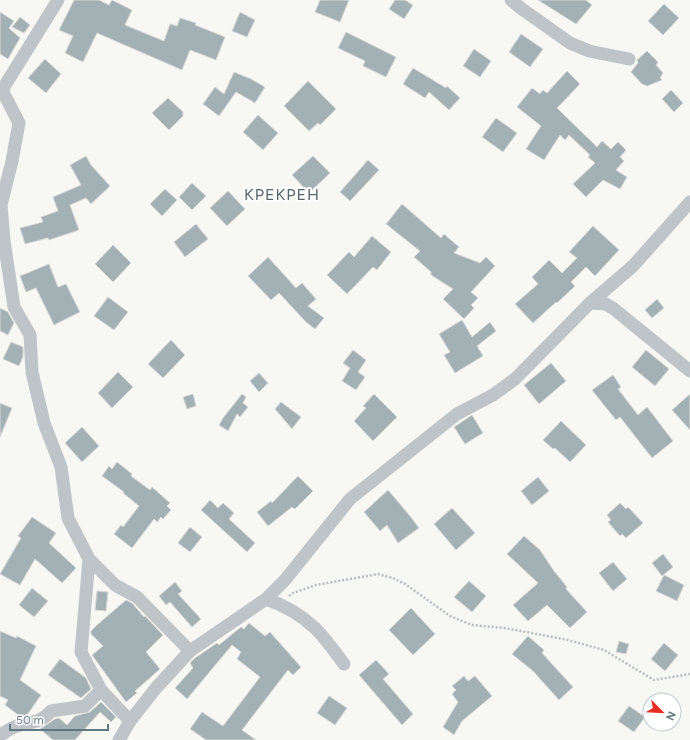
<svg xmlns="http://www.w3.org/2000/svg" width="690" height="740" viewBox="0 0 690 740" font-family="Figtree,sans-serif">
  <style>
    .building { fill: #a4b1b4; stroke: #d9d8d7 }
    .lines { fill: none; stroke-linecap: round; stroke-linejoin: round }
    .path { stroke: #b8bdbf; stroke-width: 2.5; stroke-dasharray: 2 2; stroke-linecap: butt }
    .minor { stroke: #bec4c7; stroke-width: 13 }
    .labels { text-anchor: middle; dominant-baseline: central; stroke-width: 4; stroke-linejoin: round; paint-order: stroke }
    .neighbourhood-label { font-size: 16px; letter-spacing: 1px; fill: #54656b; stroke: #fff }
  </style>
  <rect width="100%" height="100%" fill="#f7f7f4"/>
  <g class="building">
    <path d="M74,0H99L109,5L112,0L132,10L125,25L164,41L170,24L177,26L180,18L196,23L195,25L225,37L216,60L190,50L182,70L97,33L83,62L65,53L73,36L59,30Z"/>
    <path d="M320,0H349L340,22L315,12Z"/>
    <path d="M395,0H405L413,5L404,19L389,9Z"/>
    <path d="M538,0H586L592,5L576,24Z"/>
    <path d="M664,4L679,18L663,35L648,21Z"/>
    <path d="M0,12L14,21L9,28L20,38L8,59L0,54Z"/>
    <path d="M240,12L255,20L247,37L232,31Z"/>
    <path d="M20,17L30,25L24,33L12,27Z"/>
    <path d="M346,32L396,57L386,77L363,66L365,61L338,48Z"/>
    <path d="M521,34L543,49L530,67L509,52Z"/>
    <path d="M474,49L491,61L480,77L463,66Z"/>
    <path d="M647,51L658,62L656,65L663,73L660,78L662,80L647,86L642,84L631,72L638,63L637,60Z"/>
    <path d="M45,59L61,74L46,93L28,78Z"/>
    <path d="M413,68L446,88L447,86L460,98L449,110L429,92L425,98L403,84Z"/>
    <path d="M567,71L580,84L557,108L597,147L602,141L611,149L618,142L626,150L620,157L624,161L616,170L627,177L620,189L603,180L586,197L573,184L595,163L588,157L590,155L569,135L565,140L560,135L544,160L526,149L541,126L517,107L532,88L540,94L543,90L547,93Z"/>
    <path d="M234,72L251,79L265,87L255,103L236,92L219,116L203,104L215,87L224,94Z"/>
    <path d="M308,81L336,109L320,125L318,123L309,131L284,106Z"/>
    <path d="M671,90L683,103L674,112L662,99Z"/>
    <path d="M168,98L183,112V116L169,130L152,113Z"/>
    <path d="M258,115L278,133L263,150L243,132Z"/>
    <path d="M496,118L517,133L503,152L482,137Z"/>
    <path d="M86,156L91,165L110,186L91,204L86,198L70,205L79,230L49,240L48,238L25,244L20,228L43,222L41,217L58,211L53,197L81,185L70,165Z"/>
    <path d="M313,156L330,173L309,193L292,175Z"/>
    <path d="M368,160L379,170L350,201L340,192Z"/>
    <path d="M192,183L206,196L192,210L179,197Z"/>
    <path d="M165,189L177,200L162,216L150,204Z"/>
    <path d="M228,191L245,209L227,226L210,208Z"/>
    <path d="M402,204L441,238L444,234L459,247L454,253L480,263L486,257L495,266L471,292L478,298L471,305L474,308L464,319L443,299L453,289L431,275V272L414,257L420,251L386,224Z"/>
    <path d="M196,224L208,239L185,257L174,242Z"/>
    <path d="M593,226L619,250L595,276L586,267L571,282L575,286L557,303L556,302L533,323L515,304L538,284L532,277L549,260L562,273L577,258L569,252Z"/>
    <path d="M372,236L391,252L377,270L373,267L347,294L327,275L349,252L354,257Z"/>
    <path d="M113,245L131,263L113,282L95,264Z"/>
    <path d="M268,257L296,288L302,283L316,299L308,306L324,318L315,329L306,322L279,293L271,300L248,276Z"/>
    <path d="M49,264L58,287L66,284L80,312L54,325L36,288L26,292L20,276Z"/>
    <path d="M108,297L128,312L114,330L94,316Z"/>
    <path d="M657,299L664,308L652,318L645,310Z"/>
    <path d="M0,308L8,312L14,323L8,335L0,331Z"/>
    <path d="M462,320L472,337L490,322L496,331L477,346L483,356L455,373L444,355L450,352L439,334Z"/>
    <path d="M171,340L185,355L163,378L148,364Z"/>
    <path d="M11,342L23,347V357L19,366L3,359Z"/>
    <path d="M353,350L366,360L358,372L365,377L356,390L342,381L350,368L343,363Z"/>
    <path d="M646,350L669,369L655,386L632,367Z"/>
    <path d="M551,363L566,381L539,404L524,385Z"/>
    <path d="M118,372L133,387L112,408L98,393Z"/>
    <path d="M259,373L268,383L259,392L250,381Z"/>
    <path d="M613,375L621,387L618,389L638,415L647,407L673,441L652,458L620,417L616,420L592,390Z"/>
    <path d="M193,394L196,406L187,409L183,397Z"/>
    <path d="M242,394L246,397L243,403L248,407L240,417L237,414L228,431L219,425L223,418Z"/>
    <path d="M374,394L397,417L373,441L354,421L366,408L363,406Z"/>
    <path d="M690,394V430L672,410Z"/>
    <path d="M281,402L301,417L292,429L275,409Z"/>
    <path d="M0,403L12,408L0,437Z"/>
    <path d="M472,415L483,433L465,444L454,427Z"/>
    <path d="M561,421L586,445L570,462L555,448L553,449L543,440Z"/>
    <path d="M82,427L99,446L82,462L65,443Z"/>
    <path d="M117,462L132,474L131,476L150,490L152,487L170,503L167,506L171,510L163,519L161,517L157,522L154,519L132,548L114,534L121,525L123,527L139,506L123,493L124,492L102,476L109,466L112,469Z"/>
    <path d="M298,476L313,491L295,509L292,507L268,526L257,512L271,501L272,503Z"/>
    <path d="M538,477L549,491L532,505L521,491Z"/>
    <path d="M388,490L410,516L419,528L398,543L387,525L380,531L364,512Z"/>
    <path d="M210,500L218,508L223,503L234,513L229,519L255,543L247,552L201,510Z"/>
    <path d="M620,503L626,509L628,507L643,523L626,538L622,534L620,536L608,522L611,520L607,515Z"/>
    <path d="M452,508L475,533L456,550L434,524Z"/>
    <path d="M32,517L56,533L49,543L76,568L62,583L35,559L20,585L0,574L21,538L18,536Z"/>
    <path d="M190,527L202,537L190,552L178,543Z"/>
    <path d="M524,536L540,550L554,571L567,587L566,589L587,612L570,628L547,605L528,621L513,605L538,583L507,554Z"/>
    <path d="M663,554L673,567L662,576L652,563Z"/>
    <path d="M613,562L627,579L613,591L599,573Z"/>
    <path d="M664,575L684,585L677,601L656,591Z"/>
    <path d="M469,581L486,596L472,612L454,597Z"/>
    <path d="M175,582L182,591L178,594L201,619L192,627L170,602L166,605L159,596Z"/>
    <path d="M32,588L48,601L34,617L19,605Z"/>
    <path d="M97,591L108,592L106,611L95,610Z"/>
    <path d="M126,600L132,603L144,617L145,616L163,635L146,652L160,669L135,691L137,693L126,702L92,655L103,646L91,634V631L97,625Z"/>
    <path d="M411,608L435,634L413,655L389,630Z"/>
    <path d="M249,623L265,636L270,632L301,667L293,675L288,670L242,730L256,740H206L190,729L202,712L223,726L260,677L237,659L241,652L232,645L187,699L175,688L193,668L190,663L195,658L217,643L219,645L241,627L244,629Z"/>
    <path d="M0,631L16,638L17,636L36,646L20,680L41,695L27,715L21,717L5,705L8,700L0,696Z"/>
    <path d="M528,636L544,650L542,653L573,687L559,700L533,671L512,654Z"/>
    <path d="M619,641L629,644L626,654L616,652Z"/>
    <path d="M664,643L678,655L665,671L651,659Z"/>
    <path d="M60,659L86,678L91,689L81,698L48,675Z"/>
    <path d="M376,660L389,674L383,679L413,714L402,725L359,675Z"/>
    <path d="M464,676L468,681L475,676L492,696L462,721L454,735L443,727L458,702L452,694L456,690L452,686Z"/>
    <path d="M329,696L347,708L335,725L317,713Z"/>
    <path d="M101,702L116,717L111,722L100,712L75,740H53L40,729L55,719L59,718L67,725L75,716L90,712Z"/>
    <path d="M629,706L645,717L634,732L618,721Z"/>
  </g>
  <g class="lines">
    <path class="path" d="M289,596L293,593L316,585L378,574L393,578L405,584L450,616L472,625L504,628L537,634L568,640L604,650L654,680L690,674"/>
    <g class="minor">
      <path d="M58,0L2,90L19,123L12,161L1,205L4,241L14,307L30,335L32,372L44,423L61,467L68,518L89,559L115,585L137,597L190,651"/>
      <path d="M511,0L522,9L570,43L589,51L629,59"/>
      <path d="M590,303L606,304L614,309L690,371"/>
      <path d="M89,559L81,652L101,690L130,721"/>
      <path d="M266,599C284,605 301,615 315,628C326,639 335,652 344,664"/>
      <path d="M0,736C5,732 10,728 17,726C31,721 40,724 51,711L85,706L101,690"/>
      <path d="M119,740L130,721L156,688L190,651L266,599L285,580L350,499L457,414L493,395L515,379L590,303L633,266L690,202"/>
    </g>
  </g>
  <g class="labels">
    <g class="neighbourhood-label">
      <text x="282" y="194">KPEKPEH</text>
    </g>
  </g>
  <g transform="translate(662 712) rotate(114)"><circle r="19" fill="#ffffff" stroke="#c0c9cc"/>
  <path d="M0-3L7 15L0 10L-7 15Z" fill="#e82e24"/>
  <text y="-6" font-size="11" font-weight="bold" text-anchor="middle" fill="#617880">N</text>
  </g>
  <path d="M10 724v6h98v-6" fill="none" stroke="#617880" stroke-width="2"/>
  <text x="16" y="724" font-size="12" fill="#617880" stroke="#ffffff" stroke-width="3" paint-order="stroke">50 m</text>
</svg>
